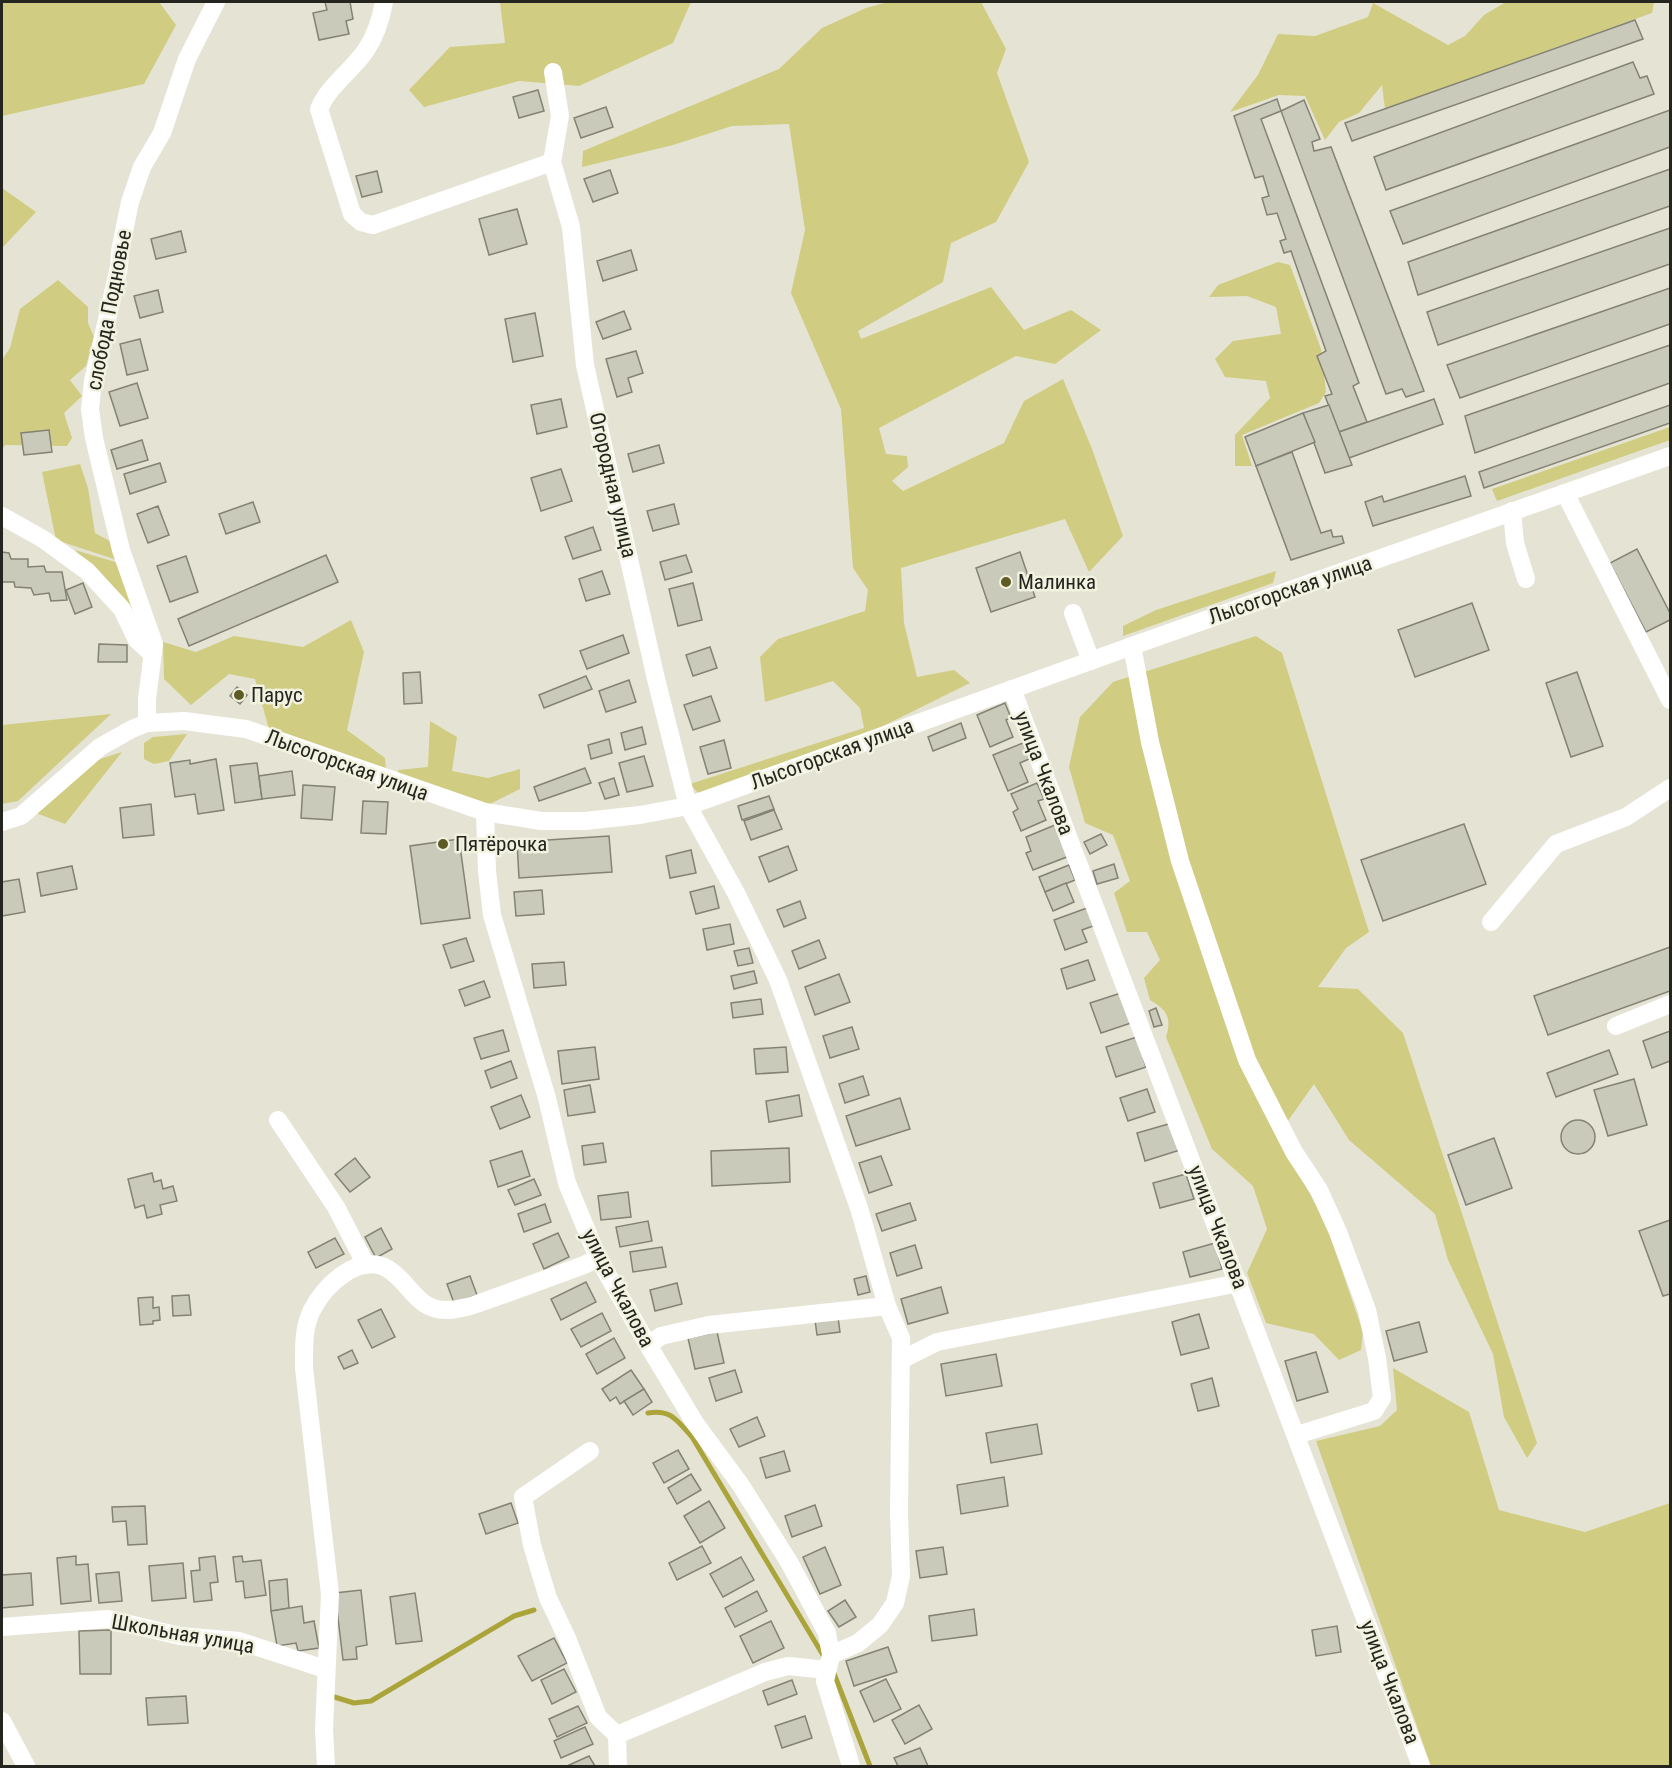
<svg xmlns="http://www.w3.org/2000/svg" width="1672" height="1768" viewBox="0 0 1672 1768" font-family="'Roboto Condensed',sans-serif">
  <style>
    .green { fill: #d0cc81 }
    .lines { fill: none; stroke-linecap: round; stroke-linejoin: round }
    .stream { stroke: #aaa43b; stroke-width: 5 }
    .building { fill: #cacaba; stroke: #838274; stroke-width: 1.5 }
    .minor { stroke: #fff; stroke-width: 18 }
    .poi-dot { fill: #5d5a26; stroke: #f2f2e1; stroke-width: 2 }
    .labels { text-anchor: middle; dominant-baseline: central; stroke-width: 5; stroke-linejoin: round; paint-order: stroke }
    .street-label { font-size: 21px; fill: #25251f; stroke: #f2f2e1 }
    .poi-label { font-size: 21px; fill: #25251f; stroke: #f2f2e1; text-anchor: start }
  </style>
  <rect width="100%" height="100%" fill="#e5e4d4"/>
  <g class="green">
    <path d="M2,2H159L176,25L144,84L2,116Z"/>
    <path d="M500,2H691L673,43L579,86L519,81L424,107L409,90L450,47L505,43Z"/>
    <path d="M888,2H981L1006,49L997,73L1029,162L996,222L951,243L943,282L858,331L861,339L991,287L1024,330L1071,310L1101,330L1055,364L1016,356L879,428L886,454L907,456L908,467L892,481L903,491L1004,443L1024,401L1063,379L1092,449L1123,536L1089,572L1065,519L901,568L904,623L917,677L954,670L970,683L865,735L698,793L690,784L864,728L860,708L833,681L765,702L760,657L778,639L865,611L868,590L853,568L841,409L791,293L805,230L789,124L732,126L673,145L582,167L583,151L779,69L822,28L866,8Z"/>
    <path d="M1506,2H1654L1652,13L1385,109L1382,85L1359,113L1339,122L1325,140L1305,96L1279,95L1230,112L1258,75L1278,34L1315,36L1368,17L1373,3L1448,45L1465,36L1484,15Z"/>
    <path d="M2,188L36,212L2,248Z"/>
    <path d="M1278,262L1290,265L1321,349L1326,392L1319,403L1242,435L1252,466H1235V435L1270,398L1266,381L1225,377L1215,359L1233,341L1281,334L1276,307L1247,296L1209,297L1218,285Z"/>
    <path d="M58,280L88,307V323L94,337L86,366L70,380L82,396L64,413L72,438L67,446L5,445L2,450V360L10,348L20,309Z"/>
    <path d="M1670,427V440L1497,501L1492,489Z"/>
    <path d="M80,464L88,488L95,533L115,544L120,561L56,540L42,472Z"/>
    <path d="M75,550L122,564L152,645Z"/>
    <path d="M1276,571L1273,583L1123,636V626L1156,610Z"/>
    <path d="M351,620L364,652L347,730L385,758L386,770L270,733L255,679L229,674L191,705L164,679L163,642L196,652L234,636L303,647Z"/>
    <path d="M1256,636L1282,653L1369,932L1346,948L1318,987L1358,989L1403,1033L1537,1443L1527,1458L1504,1417L1493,1354L1448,1260L1435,1214L1349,1140L1314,1084L1278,1135L1326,1224L1363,1332L1361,1350L1339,1360L1314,1334L1266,1323L1247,1273L1267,1229L1253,1186L1212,1149L1166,1037C1172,1018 1167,1010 1150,1000L1144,978L1160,960L1147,932H1127L1114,893L1130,881L1113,835L1085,823L1069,767L1080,717L1113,682Z"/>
    <path d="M111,714L18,801L2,804V725Z"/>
    <path d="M430,721L457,737L452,771L488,778L520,769V789L488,805L400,780L398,770L428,767Z"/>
    <path d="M187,734L169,761L154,764L144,759V743L153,737Z"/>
    <path d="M122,752L65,824L36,813L97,760Z"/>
    <path d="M1393,1368L1469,1412L1499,1510L1585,1532L1670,1503V1766H1431L1316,1441L1380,1426L1397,1410Z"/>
  </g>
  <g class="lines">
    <g class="stream">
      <path d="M648,1413C672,1409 677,1421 692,1437L823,1655"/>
      <path d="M833,1671L870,1766"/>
      <path d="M331,1696L354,1703L371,1701L514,1616L534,1610"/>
    </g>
  </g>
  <g class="building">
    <path d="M325,2H350L353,19L346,21L349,34L319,40L313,13L327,10Z"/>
    <path d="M1635,20L1643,39L1352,141L1345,123Z"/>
    <path d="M1633,62L1640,78L1647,76L1654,94L1386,190L1374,157Z"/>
    <path d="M538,90L544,111L519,118L513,97Z"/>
    <path d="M1277,99L1281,111L1261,119L1359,383L1353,386L1367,422L1339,432L1325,396L1332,394L1317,356L1326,351L1291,251L1284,253L1280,241L1286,239L1277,213L1267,215L1262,198L1269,196L1263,176L1255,178L1234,116Z"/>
    <path d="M1304,100L1320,139L1312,142L1314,151L1331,147L1424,391L1406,397L1402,389L1386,394L1281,111Z"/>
    <path d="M606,107L613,127L581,138L574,118Z"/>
    <path d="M1670,110V147L1403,244L1390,211Z"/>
    <path d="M1670,169V206L1418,295L1408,262Z"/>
    <path d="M610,170L618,193L593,202L584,179Z"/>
    <path d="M377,171L382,192L362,197L356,176Z"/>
    <path d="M517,209L527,244L489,255L479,219Z"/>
    <path d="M1670,228V264L1438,345L1427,312Z"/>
    <path d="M181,231L186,252L156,259L151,239Z"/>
    <path d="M631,250L637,270L603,281L597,261Z"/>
    <path d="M1670,288V324L1460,398L1447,365Z"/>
    <path d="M158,290L163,312L140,318L134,296Z"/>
    <path d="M624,311L631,329L603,339L596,322Z"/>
    <path d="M535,313L543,356L513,362L505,319Z"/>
    <path d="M140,339L148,370L127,375L120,344Z"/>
    <path d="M1670,345V383L1475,453L1465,416Z"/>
    <path d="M636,351L643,373L628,378L632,392L617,397L606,359Z"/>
    <path d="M137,383L148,418L120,426L109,392Z"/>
    <path d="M561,399L567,427L537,434L531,405Z"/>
    <path d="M1434,399L1443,424L1349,458L1339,432Z"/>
    <path d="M1329,405L1352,465L1325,473L1303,413Z"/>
    <path d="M1670,405V423L1484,488L1479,472Z"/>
    <path d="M1303,413L1315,442L1256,466L1245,437Z"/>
    <path d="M49,430L52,452L24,455L21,433Z"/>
    <path d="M142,440L148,460L117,469L111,450Z"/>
    <path d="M659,445L664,463L633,472L628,454Z"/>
    <path d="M1292,452L1321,533L1331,530L1333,537L1342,536L1344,543L1291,560L1256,466Z"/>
    <path d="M160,463L166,482L130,494L124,474Z"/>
    <path d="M561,469L572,501L541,511L531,478Z"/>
    <path d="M1465,476L1471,496L1373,526L1365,502L1382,496L1384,502Z"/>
    <path d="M253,502L260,522L226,534L219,514Z"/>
    <path d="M674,504L679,524L653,531L647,511Z"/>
    <path d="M158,506L169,535L148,543L137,514Z"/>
    <path d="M593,527L601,550L573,559L565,537Z"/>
    <path d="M1637,549L1670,613V620L1646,632L1610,563Z"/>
    <path d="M2,552L9,553L11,559H28V567L44,566L46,572H62L67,600L51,601L49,593L34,595L31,588L15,587L14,582H2Z"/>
    <path d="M1020,552L1035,597L991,612L976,568Z"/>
    <path d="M326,555L338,582L189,646L178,619Z"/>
    <path d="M686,555L692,572L665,580L660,562Z"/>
    <path d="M186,556L198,592L170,602L157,566Z"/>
    <path d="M602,571L610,594L586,601L579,579Z"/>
    <path d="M83,583L92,607L75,614L66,590Z"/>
    <path d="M693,583L702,620L678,626L669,589Z"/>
    <path d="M1472,603L1489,650L1415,677L1398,630Z"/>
    <path d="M623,635L629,653L587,669L580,651Z"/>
    <path d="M99,644L127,645V662H98Z"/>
    <path d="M710,647L717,668L693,676L686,655Z"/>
    <path d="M420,672L422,703L404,704L403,673Z"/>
    <path d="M1577,672L1603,746L1571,757L1546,683Z"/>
    <path d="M586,676L592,689L544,708L539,695Z"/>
    <path d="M629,680L636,702L606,712L599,691Z"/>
    <path d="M237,687L247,695L240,704L230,696Z"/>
    <path d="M711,696L720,721L693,730L684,705Z"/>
    <path d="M1005,703L1011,718L1006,720L1013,737L990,747L977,715Z"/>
    <path d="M961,723L966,738L933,751L928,737Z"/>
    <path d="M642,727L646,744L625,750L621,733Z"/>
    <path d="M609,739L612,753L591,759L588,745Z"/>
    <path d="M724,740L731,768L708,774L700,747Z"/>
    <path d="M1023,743L1029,759L1020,763L1028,782L1008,791L993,755Z"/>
    <path d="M644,756L653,786L627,792L619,763Z"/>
    <path d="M216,759L224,810L198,814L195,794L175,797L170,763L190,760V764Z"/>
    <path d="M257,763L262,799L235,803L230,766Z"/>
    <path d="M585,768L591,783L539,801L534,787Z"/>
    <path d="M292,771L295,795L262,799L259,776Z"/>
    <path d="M614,778L619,795L605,799L599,783Z"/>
    <path d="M1037,783L1044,799L1038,801L1046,820L1021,831L1013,812L1018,809L1011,794Z"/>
    <path d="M303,785L335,787L332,820L301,818Z"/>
    <path d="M769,796L774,809L742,820L738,806Z"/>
    <path d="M363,801L388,802L386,834L361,833Z"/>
    <path d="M151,804L154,835L123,838L120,808Z"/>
    <path d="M774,810L782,829L751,840L744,821Z"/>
    <path d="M1464,824L1486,884L1383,921L1361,860Z"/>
    <path d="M1055,825L1072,855L1033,870L1026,853L1031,851L1026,837Z"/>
    <path d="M1101,834L1107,845L1090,854L1084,842Z"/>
    <path d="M609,836L612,872L519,878L517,842Z"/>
    <path d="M459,839L470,918L421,924L410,846Z"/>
    <path d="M788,846L797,870L769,882L759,857Z"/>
    <path d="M691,850L696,873L670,878L666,856Z"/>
    <path d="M1114,864L1118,878L1097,884L1093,871Z"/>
    <path d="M1069,865L1075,880L1045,892L1039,877Z"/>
    <path d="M72,866L77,889L41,896L37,873Z"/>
    <path d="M19,879L25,912L2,916V882Z"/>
    <path d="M1066,883L1074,902L1053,911L1045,892Z"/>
    <path d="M714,886L719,908L696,914L690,892Z"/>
    <path d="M542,890L544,914L516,916L514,892Z"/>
    <path d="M800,901L806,918L784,927L777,910Z"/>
    <path d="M1087,908L1093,926L1082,930L1087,942L1065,950L1054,920Z"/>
    <path d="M730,924L734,944L707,950L703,929Z"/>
    <path d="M466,938L474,961L451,968L443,945Z"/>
    <path d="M819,940L826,958L799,969L792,951Z"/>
    <path d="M1670,947V991L1548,1035L1534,996Z"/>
    <path d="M749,948L753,963L738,966L734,951Z"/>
    <path d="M1088,960L1095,980L1067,989L1061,969Z"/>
    <path d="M564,962L566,985L534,988L532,964Z"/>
    <path d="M754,971L757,983L734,989L731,976Z"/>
    <path d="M839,974L850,1002L815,1015L805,987Z"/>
    <path d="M484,981L490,997L465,1006L459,990Z"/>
    <path d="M1121,993L1131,1023L1101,1033L1090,1003Z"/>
    <path d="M761,999L763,1014L733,1018L731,1003Z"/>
    <path d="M1156,1008L1162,1025L1154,1027L1149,1011Z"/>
    <path d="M852,1027L859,1049L830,1058L823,1036Z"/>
    <path d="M503,1030L509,1051L481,1059L474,1038Z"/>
    <path d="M1670,1031V1061L1652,1068L1643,1041Z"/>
    <path d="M1137,1037L1146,1067L1116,1077L1106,1047Z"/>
    <path d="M595,1047L599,1079L562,1084L558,1051Z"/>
    <path d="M786,1047L788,1072L756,1074L754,1049Z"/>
    <path d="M1609,1050L1618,1074L1556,1097L1547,1073Z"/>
    <path d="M511,1061L517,1078L491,1088L485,1071Z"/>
    <path d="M863,1076L869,1095L845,1103L839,1084Z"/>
    <path d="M1634,1079L1647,1125L1608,1136L1594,1090Z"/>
    <path d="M590,1085L595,1112L568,1116L564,1090Z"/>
    <path d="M1147,1089L1155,1112L1128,1121L1120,1098Z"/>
    <path d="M521,1095L530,1117L500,1129L491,1107Z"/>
    <path d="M799,1095L802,1116L769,1122L766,1101Z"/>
    <path d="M900,1098L910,1129L856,1146L846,1116Z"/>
    <circle cx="1578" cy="1137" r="17"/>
    <path d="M1172,1123L1180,1150L1145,1161L1137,1133Z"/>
    <path d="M1494,1138L1512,1188L1466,1205L1448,1155Z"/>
    <path d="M603,1143L606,1162L584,1165L582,1146Z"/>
    <path d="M789,1148L790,1182L712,1186L711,1151Z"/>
    <path d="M522,1151L530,1176L498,1187L490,1161Z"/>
    <path d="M881,1156L892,1185L869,1193L859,1163Z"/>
    <path d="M355,1158L370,1177L350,1192L335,1174Z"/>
    <path d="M152,1173L154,1182L161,1180L163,1189L173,1186L177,1201L160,1205L162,1214L147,1218L144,1205L135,1208L128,1179Z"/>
    <path d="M1186,1174L1194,1199L1160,1208L1153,1183Z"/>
    <path d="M534,1179L541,1195L515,1205L508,1190Z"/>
    <path d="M628,1192L631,1217L601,1220L598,1196Z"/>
    <path d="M910,1203L916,1220L882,1231L876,1214Z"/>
    <path d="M545,1204L551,1222L524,1232L518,1214Z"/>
    <path d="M1670,1220V1294L1663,1296L1639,1231Z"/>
    <path d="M648,1221L652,1241L620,1247L616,1227Z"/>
    <path d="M381,1228L392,1249L376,1258L365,1237Z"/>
    <path d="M558,1233L569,1257L544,1269L533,1244Z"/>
    <path d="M335,1238L344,1254L316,1268L308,1252Z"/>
    <path d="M1215,1243L1222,1269L1190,1277L1183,1252Z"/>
    <path d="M915,1245L922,1268L897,1276L890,1253Z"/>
    <path d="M662,1247L666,1267L633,1272L630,1252Z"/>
    <path d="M470,1276L477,1295L454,1303L447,1284Z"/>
    <path d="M866,1276L870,1292L858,1295L854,1279Z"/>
    <path d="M586,1282L596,1302L561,1320L551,1299Z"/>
    <path d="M677,1283L682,1304L655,1311L650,1290Z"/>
    <path d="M941,1287L948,1313L908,1324L901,1299Z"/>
    <path d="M189,1295L191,1315L173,1316L172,1296Z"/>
    <path d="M153,1297V1308L159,1307L160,1320L153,1321V1324L140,1325L138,1298Z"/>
    <path d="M381,1309L395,1337L372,1348L358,1320Z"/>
    <path d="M602,1313L611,1331L581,1347L571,1329Z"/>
    <path d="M1199,1314L1209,1348L1181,1355L1172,1322Z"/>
    <path d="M838,1317L840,1332L817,1335L815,1320Z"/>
    <path d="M1419,1322L1427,1352L1394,1361L1386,1331Z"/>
    <path d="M717,1332L724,1363L695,1369L688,1338Z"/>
    <path d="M614,1338L625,1358L597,1374L586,1354Z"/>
    <path d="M352,1350L358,1363L344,1369L338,1357Z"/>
    <path d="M1316,1352L1328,1392L1297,1401L1285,1361Z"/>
    <path d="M996,1354L1002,1386L946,1396L941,1364Z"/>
    <path d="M631,1370L644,1389L620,1404L616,1397L610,1401L602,1389Z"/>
    <path d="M735,1370L742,1392L716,1401L709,1378Z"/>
    <path d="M1212,1378L1219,1406L1198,1411L1191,1384Z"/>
    <path d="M644,1389L652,1402L633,1415L624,1401Z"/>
    <path d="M757,1417L765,1436L739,1447L730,1429Z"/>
    <path d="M1037,1424L1042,1454L991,1463L986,1433Z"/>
    <path d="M678,1450L689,1469L664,1483L653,1463Z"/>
    <path d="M784,1451L790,1471L766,1478L760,1458Z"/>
    <path d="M691,1474L701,1490L677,1504L668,1488Z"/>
    <path d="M1004,1477L1008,1506L961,1514L957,1485Z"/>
    <path d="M709,1501L725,1528L700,1543L684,1516Z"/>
    <path d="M511,1503L518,1523L486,1534L479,1514Z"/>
    <path d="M815,1505L822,1526L792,1537L785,1516Z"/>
    <path d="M145,1506L147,1544L128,1545L126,1521L113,1522L112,1507Z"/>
    <path d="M702,1546L711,1563L677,1580L669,1563Z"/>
    <path d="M825,1547L841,1585L820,1594L803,1557Z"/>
    <path d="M943,1547L947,1574L920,1578L916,1551Z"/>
    <path d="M76,1556V1565L88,1564L91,1601L61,1604L57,1558Z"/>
    <path d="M215,1556L218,1582L210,1583L212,1600L194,1602L191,1571L200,1570L199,1558Z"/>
    <path d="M242,1556L243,1562L261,1560L266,1595L245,1598L243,1581L236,1582L233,1557Z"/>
    <path d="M741,1557L754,1580L723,1597L710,1574Z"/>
    <path d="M183,1563L186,1598L152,1601L149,1566Z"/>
    <path d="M119,1572L122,1601L99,1603L96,1574Z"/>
    <path d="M31,1573L33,1605L2,1608V1575Z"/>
    <path d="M287,1579L289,1608L271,1611L269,1581Z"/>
    <path d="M361,1590L367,1645L356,1647L357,1659L343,1660L335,1593Z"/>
    <path d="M757,1591L767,1611L735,1627L725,1608Z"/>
    <path d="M415,1593L422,1641L396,1644L390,1597Z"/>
    <path d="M845,1600L856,1617L839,1627L828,1611Z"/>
    <path d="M302,1606L304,1623L314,1621L319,1648L298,1651L296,1643L277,1646L271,1611Z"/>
    <path d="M974,1609L977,1635L932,1641L929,1616Z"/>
    <path d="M771,1621L784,1648L753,1663L740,1636Z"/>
    <path d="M1337,1626L1341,1652L1316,1656L1312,1630Z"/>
    <path d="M111,1630V1674H80L79,1631Z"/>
    <path d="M554,1638L567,1663L532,1681L518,1656Z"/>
    <path d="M888,1647L897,1672L854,1686L846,1661Z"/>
    <path d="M564,1669L576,1692L552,1704L541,1680Z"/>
    <path d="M886,1679L901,1709L874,1722L860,1691Z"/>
    <path d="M792,1680L797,1694L768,1705L763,1691Z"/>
    <path d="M186,1696L188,1723L148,1725L146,1698Z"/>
    <path d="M919,1705L932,1729L905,1744L892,1720Z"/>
    <path d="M578,1706L587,1723L557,1737L549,1719Z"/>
    <path d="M805,1716L812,1738L782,1748L775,1726Z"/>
    <path d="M585,1727L593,1744L561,1758L554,1741Z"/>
    <path d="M920,1748L928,1766H898L894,1758Z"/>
    <path d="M589,1756L595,1766H567Z"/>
  </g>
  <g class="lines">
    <g class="minor">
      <path d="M384,2C381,19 376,35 366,50C352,71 329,85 319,109L352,214L361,222L373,225L552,162"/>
      <path d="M553,72L560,116L552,162L571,227L585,365L656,679L688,806L736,893L778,980L859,1208L887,1306L901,1338L899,1513L901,1576L895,1603L880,1625L858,1643L831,1655"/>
      <path d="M1565,493L1670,700"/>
      <path d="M1512,511L1515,543L1526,579"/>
      <path d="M2,516L43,539L87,571L122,609L137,640L152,654"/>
      <path d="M1073,613L1091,661"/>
      <path d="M1132,646L1150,742L1180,861L1247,1060L1294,1152L1319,1190L1338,1232L1367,1310L1377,1358L1382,1398L1374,1411L1297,1435"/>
      <path d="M1012,689L1421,1766"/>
      <path d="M147,723V699L154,644L121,550L94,438L90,409L93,381L119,267L120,251L130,202L142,167L162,133L187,59L216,2"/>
      <path d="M485,812L487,871L492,915L547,1098L567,1183L598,1258L648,1345L695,1423L740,1484L789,1562L827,1633L831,1655L825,1681L851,1766"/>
      <path d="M2,822L21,816L100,747L132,729L147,723L184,721L246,729L485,812L541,821H585L640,815L688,806L1132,646L1670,456"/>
      <path d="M1491,922L1556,844L1626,817L1670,788"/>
      <path d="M1616,1026L1670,1004"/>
      <path d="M278,1120L336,1207L366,1265"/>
      <path d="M648,1345L661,1336L709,1325L887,1306"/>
      <path d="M901,1360L937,1342L1239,1283"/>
      <path d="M590,1451L523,1497L532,1545L548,1598L567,1638L598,1717L617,1735L618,1766"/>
      <path d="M2,1627L108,1619L180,1636L239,1641L325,1669"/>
      <path d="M2,1721L26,1766"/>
      <path d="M617,1735L765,1672L788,1666L827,1670"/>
      <path d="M326,1766L324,1729L330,1594L304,1368C304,1348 303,1328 312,1310C325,1285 359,1252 388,1269C410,1282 416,1310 446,1310C465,1310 484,1301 502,1295C530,1285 557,1275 584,1265L598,1258"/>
    </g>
  </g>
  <g class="poi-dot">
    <circle cx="1006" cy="582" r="6"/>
    <circle cx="239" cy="695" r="6"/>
    <circle cx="443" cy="844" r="6"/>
  </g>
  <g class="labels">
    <g class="street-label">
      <text transform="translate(109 310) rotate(-79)">слобода Подновье</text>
      <text transform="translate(613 485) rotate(77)">Огородная улица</text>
      <text transform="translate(1290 590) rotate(-19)">Лысогорская улица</text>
      <text transform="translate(832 754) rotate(-20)">Лысогорская улица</text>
      <text transform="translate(347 765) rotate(20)">Лысогорская улица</text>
      <text transform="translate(1044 773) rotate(69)">улица Чкалова</text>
      <text transform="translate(1218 1227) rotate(69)">улица Чкалова</text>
      <text transform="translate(618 1288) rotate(62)">улица Чкалова</text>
      <text transform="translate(183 1634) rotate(10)">Школьная улица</text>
      <text transform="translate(1390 1682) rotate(69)">улица Чкалова</text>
    </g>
    <g class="poi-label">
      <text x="1018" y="582">Малинка</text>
      <text x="251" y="695">Парус</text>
      <text x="455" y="844">Пятёрочка</text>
    </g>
  </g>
  <rect width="1672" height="1768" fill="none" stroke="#25251f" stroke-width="6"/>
</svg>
